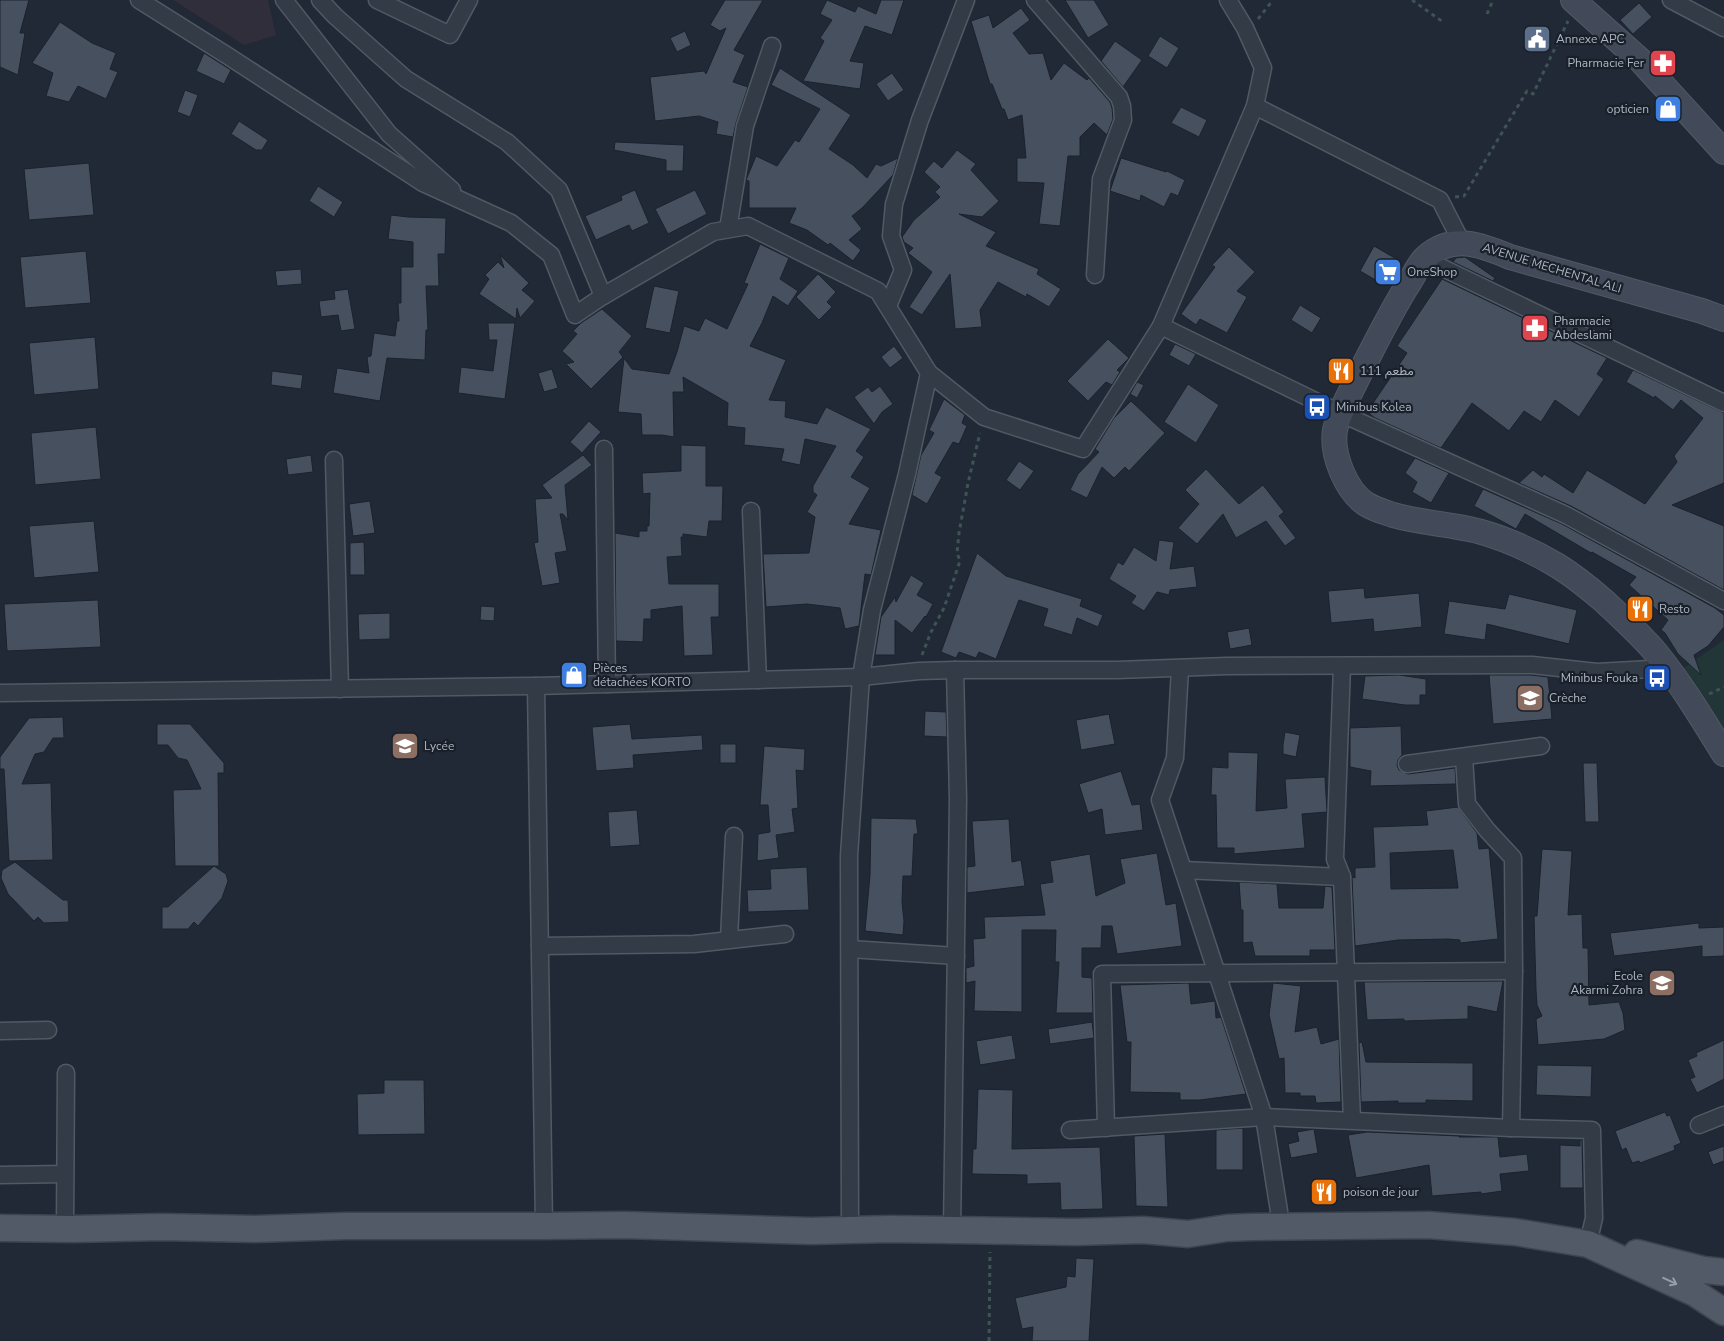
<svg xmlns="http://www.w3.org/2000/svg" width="1724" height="1341" viewBox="0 0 1724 1341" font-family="'Nunito Sans',Vazirmatn,sans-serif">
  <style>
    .medical { fill: #302e3a }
    .green { fill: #233637 }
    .building { fill: #46505f; stroke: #1b222d; fill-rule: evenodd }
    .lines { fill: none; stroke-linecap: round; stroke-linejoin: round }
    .minor-casing { stroke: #515964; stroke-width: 19 }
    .secondary-casing { stroke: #515964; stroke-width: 26 }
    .primary-casing { stroke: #3d4450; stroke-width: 29 }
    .path { stroke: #3f5254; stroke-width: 3; stroke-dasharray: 4 4; stroke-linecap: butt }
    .minor { stroke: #333b46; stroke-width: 16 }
    .secondary { stroke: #424a59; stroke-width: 24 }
    .primary { stroke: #515a66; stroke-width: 26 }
    .oneway { stroke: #969fac }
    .labels { text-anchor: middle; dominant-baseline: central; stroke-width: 4.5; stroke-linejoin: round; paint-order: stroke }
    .poi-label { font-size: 12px; fill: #adb6c3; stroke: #19202a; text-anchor: start }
    .street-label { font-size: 12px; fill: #adb6c3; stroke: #19202a }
  </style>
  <rect width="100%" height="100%" fill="#202935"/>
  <path class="medical" d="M173,0H268L276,35L244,45Z"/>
  <path class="green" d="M1724,640V736L1682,669Z"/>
  <g class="building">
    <path d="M0,0H29L20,33H25L18,75L0,67Z"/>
    <path d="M725,0H763L734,50L745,55L733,82L748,87L736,123L733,137L716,134L718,122L699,116L655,121L650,77L704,71L706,74L726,28L720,31L710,25Z"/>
    <path d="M827,0L855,12L858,6L876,14L881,0H904L892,35L865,26L850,61L864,63L860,89L803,81L824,41L820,38L832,20L820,14Z"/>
    <path d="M1065,0H1094L1109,25L1088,38Z"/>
    <path d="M1639,3L1652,17L1633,34L1620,20Z"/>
    <path d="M1021,8L1030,20L1013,33L1029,54L1043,53L1051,80L1064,63L1087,80L1089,78L1110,102L1112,108L1113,119L1107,135L1094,123L1080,137V156H1068L1060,226L1039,224L1044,183L1017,182V158H1026L1022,115L1008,120L1004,109H1002L992,84H990L971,21L989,15L993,28Z"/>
    <path d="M60,22L92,43L116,53L110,69L118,72L106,99L78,86L69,102L46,96L53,73L32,63Z"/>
    <path d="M685,31L691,45L677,52L670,38Z"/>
    <path d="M1160,36L1179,48L1167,68L1148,56Z"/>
    <path d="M1115,41L1142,60L1123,87L1101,61Z"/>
    <path d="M204,53L231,70L224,84L196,71Z"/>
    <path d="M780,68L851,115L829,149L853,165L867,178L876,164L881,166L898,158L893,175L862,208L852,216L862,229L849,240L861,250L853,261L830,243L828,245L807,230L789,223L796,208H749V181L746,180L756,156L777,166L795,140L799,142L820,109L771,85Z"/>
    <path d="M892,73L904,90L888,101L876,84Z"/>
    <path d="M185,90L198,95L190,117L177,112Z"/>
    <path d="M1181,107L1207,120L1199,137L1171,123Z"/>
    <path d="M239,121L268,140L262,150H256L231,134Z"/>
    <path d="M615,142L684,145L683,171H666V160L614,150Z"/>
    <path d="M957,150L976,164L971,170L999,201L982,217L959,214L996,232L986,246L1039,269L1037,274L1061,289L1049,307L1027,294L1026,297L998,282L980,310L982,327L955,329L950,274L922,315L909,307L932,272L908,253L913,248L904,242L902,237L914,220L940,197L935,192L940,187L924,172L934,161L942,168Z"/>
    <path d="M1121,158L1166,172L1167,171L1185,180L1178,196L1171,193L1164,207L1141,195L1140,201L1110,191Z"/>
    <path d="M89,163L94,215L29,220L24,169Z"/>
    <path d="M318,186L343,202L334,217L309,201Z"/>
    <path d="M635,190L649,223L632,231L629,225L596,240L585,216L622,200L621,196Z"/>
    <path d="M695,190L707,214L668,234L655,209Z"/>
    <path d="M391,215L408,217L446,218L445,254H438L439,286H426L428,330H426L425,360L387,358L380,401L333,393L337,368L369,373L367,357L371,356L374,333L395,336L397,321H399L398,303H401V267H413V242L388,239Z"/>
    <path d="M760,244L789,258L780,279L798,291L788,306L773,296L762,323L750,346L786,360L769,400L786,401L785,417L817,424L826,407L871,429L856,451L864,457L851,477L870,488L849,524L881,530L871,575L865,574L859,626L845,629L840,608L807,604L766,607L763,554L809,553L815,517L807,512L817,495L813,492V486L836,446L805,439L800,465L781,461L784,449L744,445L745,428L727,426L728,403L683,377L684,392H673L674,437L662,435H642L641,414L618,412L624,358L632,369L669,374L677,352L684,326L699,331L705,318L727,329L748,284L744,283Z"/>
    <path d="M1374,246L1400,261L1386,286L1360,271Z"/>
    <path d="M1229,247L1255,272L1237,291L1247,297L1227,333L1200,319L1196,325L1181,314L1215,267L1212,265Z"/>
    <path d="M86,251L91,303L25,308L20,257Z"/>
    <path d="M500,255L529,283L522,290L535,301L520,318L517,308L516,319L479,294L489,279L485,275L498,262L504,268Z"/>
    <path d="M1465,257L1495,278L1493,281L1453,262L1456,258Z"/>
    <path d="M301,269L302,284L277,286L275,271Z"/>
    <path d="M818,274L836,292L827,302L832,307L819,320L796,297Z"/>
    <path d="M1442,279L1607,358L1597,374L1604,379L1579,417L1555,400L1541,422L1524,411L1509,431L1472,403L1441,448L1375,418L1367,412L1407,353L1397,346Z"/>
    <path d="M654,286L679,291L670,333L645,328Z"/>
    <path d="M348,289L355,329L341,331L338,315L321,317L319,301L335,299L334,291Z"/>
    <path d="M1300,305L1321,318L1312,333L1291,320Z"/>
    <path d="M602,309L632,336L619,352L623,357L591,389L566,364L574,362L562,351L577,334L573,331L581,323Z"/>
    <path d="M488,323H515L505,399L458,393L461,367L493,371L497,340H489Z"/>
    <path d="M95,337L99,389L34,395L29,343Z"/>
    <path d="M1108,339L1129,358L1117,370L1120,372L1112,385L1106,382L1088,401L1067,381Z"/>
    <path d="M1175,344L1196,354L1189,366L1169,355Z"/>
    <path d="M894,346L903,358L890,368L881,357Z"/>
    <path d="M552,369L558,388L544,392L538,373Z"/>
    <path d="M1633,370L1724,413V483L1672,505L1724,526V590L1571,506L1519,483L1533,470L1542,477L1544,474L1573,493L1587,470L1645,504L1677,462L1674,456L1703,418L1681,400L1673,410L1655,396L1654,398L1626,382Z"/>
    <path d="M272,371L303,375L301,389L271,385Z"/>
    <path d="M1137,382L1144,385L1137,398L1130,394Z"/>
    <path d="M1188,384L1219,405L1196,443L1164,422Z"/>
    <path d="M880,386L893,404L882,412L874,424L854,397L868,387L872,392Z"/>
    <path d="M944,399L965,415L962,423L967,426L959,444L953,442L935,473L942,477L927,504L912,495L921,455L934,433L929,430Z"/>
    <path d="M1131,401L1165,433L1129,471L1125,467L1114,478L1102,467L1087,498L1070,490L1078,474L1099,452L1095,449L1114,418Z"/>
    <path d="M589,421L601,432L582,453L570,442Z"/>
    <path d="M96,427L101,479L35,485L31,433Z"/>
    <path d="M681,445L706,446V486H723L722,521H709L707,537L683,534V537H681L682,556L667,557L669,584H719V617H711L713,655L684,656L682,606L651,610V619H644L643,642L616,641L615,533L639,537V531H647V526H649L650,493L643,494L642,473L681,471Z"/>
    <path d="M311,455L313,472L288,475L286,459Z"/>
    <path d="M583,455L592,465L565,485L568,520L563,514H560L567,551L555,553L560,583L542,586L534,543L538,542L535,499L552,498L542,485Z"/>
    <path d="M1415,458L1449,473L1431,503L1412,492L1417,482L1405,473Z"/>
    <path d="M1019,461L1034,471L1020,490L1006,480Z"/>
    <path d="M1206,469L1239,504L1263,485L1284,512L1279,516L1296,538L1285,546L1266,521L1236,538L1223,514L1197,544L1178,528L1199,504L1185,490Z"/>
    <path d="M1483,489L1562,524L1715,608L1724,615V627L1708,646L1694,655L1701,675L1678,654L1665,633L1661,630L1668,620L1629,585L1636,577L1592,552L1591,553L1525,514L1516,529L1474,506Z"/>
    <path d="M370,501L375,533L353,536L349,504Z"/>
    <path d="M94,521L99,572L34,578L29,526Z"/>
    <path d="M1159,540L1174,542L1170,569L1194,566L1197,587L1170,590L1169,595L1157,592L1144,611L1131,603L1136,596L1109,579L1118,562L1123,565L1134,547L1156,561Z"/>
    <path d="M364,542L365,575H350V543Z"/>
    <path d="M977,553L1006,576L1082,599L1080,606L1103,615L1098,627L1077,618L1072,635L1043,626L1048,609L1019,600L996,659L979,652L976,658L959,652L956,658L941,652Z"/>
    <path d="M911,575L924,583L917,595L933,604L926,617L925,616L912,633L895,620V655H875L881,617L895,597L896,602Z"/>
    <path d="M1364,588L1365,598L1419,593L1422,627L1374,632L1373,619L1331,623L1328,591Z"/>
    <path d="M1509,594L1577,610L1569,644L1487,624L1485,640L1444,634L1449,601L1505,609Z"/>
    <path d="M98,600L101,647L7,651L4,604Z"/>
    <path d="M481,606L495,607L494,621L480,620Z"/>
    <path d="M390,613V639L359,640L358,614Z"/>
    <path d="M1249,628L1252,645L1230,649L1227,632Z"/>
    <path d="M1399,675L1426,679V695H1420V705H1405L1362,699L1365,676Z"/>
    <path d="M1489,675H1531L1548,677L1552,719L1493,724Z"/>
    <path d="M925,711L946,712L947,737L924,736Z"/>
    <path d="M1109,714L1115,744L1081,750L1076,720Z"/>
    <path d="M63,717L64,738H53L44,752L35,754L22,784L51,783L53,860L9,861L4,769H0V757L29,718Z"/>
    <path d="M157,724H190L224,763V773H218L219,866H175L173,790L201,789L187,760L178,758L168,745H157Z"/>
    <path d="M630,724L632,739L702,735L703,750L633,755L634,768L596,771L592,727Z"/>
    <path d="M1401,726L1402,755L1398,760L1397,765L1399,770L1408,774L1455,768L1456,784L1370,786L1371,771L1350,767V728Z"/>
    <path d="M1285,732L1300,735L1296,757L1283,754V745Z"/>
    <rect x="720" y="744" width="16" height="19"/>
    <path d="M764,746L805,749L804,771L796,770L798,808L792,809L795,832L776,835L779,858L757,861L758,834L770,832L768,805H760Z"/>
    <path d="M1228,752L1258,753L1256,811L1287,808L1285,779L1325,777L1327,812L1302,814L1305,848L1234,854V848H1217L1216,795H1211L1212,767L1228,768Z"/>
    <path d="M1583,763H1597L1599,822H1585Z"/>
    <path d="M1121,771L1132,805L1140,804L1143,830L1105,835L1102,809L1088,813L1079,784Z"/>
    <path d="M1458,807L1477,833L1479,849L1489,848L1498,939L1460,943V940L1448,939L1398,940L1355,946L1352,877L1355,878V868L1375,867L1373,827L1428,825L1426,811ZM1453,850L1458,888L1391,889L1390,853Z"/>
    <path d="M637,810L640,845L610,847L608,812Z"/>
    <path d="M871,818L916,819L918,834H914L912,876H903L902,902L904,921L903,935L865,931L870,875Z"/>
    <path d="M1009,819L1012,862L1021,860L1025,886L967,893V867L975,866L972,821Z"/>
    <path d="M1542,849L1572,851L1568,915L1582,914L1583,948H1588L1589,1005L1619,1002L1623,1013L1625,1030L1604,1039L1538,1045L1536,1019L1542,1016L1537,1005L1536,990L1534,916H1537Z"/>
    <path d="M1157,853L1166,905L1176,903L1182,946L1117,954L1112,926H1102L1101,948H1082V977L1092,978L1093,1013H1056L1059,962H1055L1056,930H1022V1012L974,1011L975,981L966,983V968L974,966L973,939L985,938L984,917L1045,915L1040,884L1053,882L1050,861L1090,854L1096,896L1125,883L1120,859Z"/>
    <path d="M15,862L63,900H68L69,922L44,923L38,917L34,921L8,894L1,878L2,870Z"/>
    <path d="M214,866L226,874L228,881L222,898L198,926L194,922L188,929H162V907H168Z"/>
    <path d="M807,867L809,910L748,912L747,890L771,889L770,869Z"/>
    <path d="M1239,882L1277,884L1279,908H1323L1325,886L1332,887L1335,950H1310V956H1255L1252,942L1243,943V910H1241Z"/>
    <path d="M1699,923V928L1724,927V956L1702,957V946L1614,956L1610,933Z"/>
    <path d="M1503,981L1497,1012L1468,1006V1019L1404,1021V1019L1367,1020L1364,982Z"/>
    <path d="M1189,983L1191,1004L1215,1001L1216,1018L1221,1017L1246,1094L1200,1100H1180V1093L1130,1092L1131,1042H1127L1120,985Z"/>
    <path d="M1273,983L1301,986L1295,1032L1317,1027L1321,1044L1339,1039L1341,1102L1316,1103L1315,1096H1300V1093H1285L1284,1058L1279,1059L1269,1015Z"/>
    <path d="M1092,1022L1094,1038L1050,1044L1048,1029Z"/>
    <path d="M1012,1035L1016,1059L980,1065L976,1041Z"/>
    <path d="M1724,1040V1079L1697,1093L1690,1079L1695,1077L1688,1060L1697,1056L1696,1053Z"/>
    <path d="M1362,1042L1366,1062L1473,1063V1101L1426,1100V1103H1398V1101L1361,1102L1359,1043Z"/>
    <path d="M1537,1065L1592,1066L1591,1097L1536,1095Z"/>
    <path d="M384,1080H424L425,1134L358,1135L357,1094L384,1093Z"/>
    <path d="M978,1089L1013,1090L1012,1149L1100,1147L1103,1209L1061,1210L1060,1183L1027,1184V1175L972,1174L973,1149H976Z"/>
    <path d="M1665,1112L1667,1116L1670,1115L1681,1143L1674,1146L1675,1150L1640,1163L1639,1161L1632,1163L1626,1148L1622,1150L1615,1131Z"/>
    <path d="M1243,1128V1170H1216V1130Z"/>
    <path d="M1314,1129L1318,1153L1291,1158L1288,1144L1299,1141L1297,1132Z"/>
    <path d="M1367,1132L1459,1136V1137H1498L1500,1157L1527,1154L1529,1171L1500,1174L1502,1191L1481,1194V1192L1432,1196L1429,1165L1356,1178L1348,1135Z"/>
    <path d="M1165,1134L1168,1207L1136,1206L1134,1136Z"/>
    <path d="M1580,1140H1582L1583,1188H1560V1145L1580,1146Z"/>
    <path d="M1724,1146V1161L1713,1165L1708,1152Z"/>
    <path d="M1076,1258L1094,1259L1089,1341H1032L1033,1327L1022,1329L1015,1298L1066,1287L1067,1276L1075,1277Z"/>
  </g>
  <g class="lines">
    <g class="minor-casing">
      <g id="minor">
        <path d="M139,0L228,56L423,183L511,223L551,255L575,315L603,296L713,232L748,226L878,291L929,373L984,417L1083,449L1161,326L1255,106L1263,68L1245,28L1228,0"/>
        <path d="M284,0L389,134L452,190"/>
        <path d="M320,0L335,16L406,79L507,142L559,190L603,296"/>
        <path d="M377,0L450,35L469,0"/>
        <path d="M1035,0L1119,97L1122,106L1123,120L1101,179L1095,275"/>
        <path d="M1671,0L1724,28"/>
        <path d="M1255,106L1440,200L1462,243"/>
        <path d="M728,229L745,126L772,46"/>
        <path d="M1424,259L1724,403"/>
        <path d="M888,306L903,270L891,236L894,204L920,120L966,0"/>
        <path d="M1161,326L1340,413L1566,515L1724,601"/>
        <path d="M604,449L607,684"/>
        <path d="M334,460L340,689"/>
        <path d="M751,511L758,680"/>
        <path d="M1342,666L1335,859L1342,877L1352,1120"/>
        <path d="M1180,668L1175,758L1160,800L1264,1117L1279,1211L1278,1227"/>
        <path d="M536,686L544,1226"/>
        <path d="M0,693L536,686L861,677L919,671L955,670H1117L1227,666L1532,665L1597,672L1668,668"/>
        <path d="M1464,757L1467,804L1487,830L1513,858L1514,971L1511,1128"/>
        <path d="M1407,764L1541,746"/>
        <path d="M1183,870L1342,877"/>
        <path d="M729,939L734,836"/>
        <path d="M540,946L694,944L785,934"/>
        <path d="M850,949L956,956"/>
        <path d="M0,1031L48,1030"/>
        <path d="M1699,1125L1724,1115"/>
        <path d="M1106,1128L1102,974L1514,971"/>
        <path d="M1070,1130L1264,1117L1511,1128L1592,1130L1594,1218L1588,1244"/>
        <path d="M0,1175L65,1174"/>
        <path d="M65,1229L66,1073"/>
        <path d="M850,1230L849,856L861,677L872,610L907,474L929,373"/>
        <path d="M952,1230L958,799L955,670"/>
      </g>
    </g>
    <g class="secondary-casing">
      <g id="secondary">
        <path d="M1573,0L1640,60L1724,152"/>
        <path d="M1724,319L1702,311L1510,257C1482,245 1452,233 1425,258C1418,265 1413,277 1407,286C1389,315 1374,346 1358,377C1350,394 1339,411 1335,430C1331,454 1346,491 1366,504C1374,509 1384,512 1393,515C1421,523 1450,524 1478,531C1507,539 1533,551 1558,566C1574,576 1589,588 1604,601C1622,618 1641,635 1657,654C1682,685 1703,720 1724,754"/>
      </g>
    </g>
    <g class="primary-casing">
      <g id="primary">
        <path d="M0,1228L73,1229L162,1227L255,1229L345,1226H544L625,1225L811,1231L889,1229L1075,1232L1143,1230L1188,1234L1227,1228L1251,1227L1428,1225L1515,1232L1588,1244L1695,1293L1724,1312"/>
        <path d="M1637,1253L1704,1270L1724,1272"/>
      </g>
    </g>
    <g class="path">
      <path d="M1412,0L1443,22"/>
      <path d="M1487,14L1493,0"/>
      <path d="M1258,19L1273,0"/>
      <path d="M1455,197L1464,196L1527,91L1533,94L1568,21"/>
      <path d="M922,655L931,632L944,608L960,561L957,553L959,533L968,483L980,433"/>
      <path d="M1709,694L1724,687"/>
      <path d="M989,1341L990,1252"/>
    </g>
    <use href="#minor" class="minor"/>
    <use href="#secondary" class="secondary"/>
    <use href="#primary" class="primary"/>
  </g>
  <defs><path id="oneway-shaft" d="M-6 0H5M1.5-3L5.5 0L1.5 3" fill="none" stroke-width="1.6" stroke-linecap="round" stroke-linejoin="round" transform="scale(1.25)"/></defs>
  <use class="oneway" href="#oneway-shaft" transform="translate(1670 1281) rotate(25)"/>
  <defs>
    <g id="civic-square" transform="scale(1.4375)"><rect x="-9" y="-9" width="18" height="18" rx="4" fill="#5c6f8a" stroke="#19202a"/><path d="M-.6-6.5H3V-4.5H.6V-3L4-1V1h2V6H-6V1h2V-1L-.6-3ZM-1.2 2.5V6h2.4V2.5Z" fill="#fff"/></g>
    <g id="pharmacy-square" transform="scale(1.4375)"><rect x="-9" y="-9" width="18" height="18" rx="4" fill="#e0444e" stroke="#19202a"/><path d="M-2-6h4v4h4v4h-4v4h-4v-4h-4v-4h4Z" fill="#fff"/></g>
    <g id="shop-square" transform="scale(1.4375)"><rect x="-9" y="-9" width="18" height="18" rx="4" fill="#3f7fe0" stroke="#19202a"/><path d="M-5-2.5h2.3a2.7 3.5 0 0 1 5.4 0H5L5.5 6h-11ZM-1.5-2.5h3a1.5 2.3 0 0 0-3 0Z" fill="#fff"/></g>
    <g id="supermarket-square" transform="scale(1.4375)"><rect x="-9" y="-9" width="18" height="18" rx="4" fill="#3f7fe0" stroke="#19202a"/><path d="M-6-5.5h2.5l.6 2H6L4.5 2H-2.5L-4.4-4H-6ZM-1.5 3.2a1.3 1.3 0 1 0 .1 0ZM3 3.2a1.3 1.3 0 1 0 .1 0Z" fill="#fff"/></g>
    <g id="restaurant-square" transform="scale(1.4375)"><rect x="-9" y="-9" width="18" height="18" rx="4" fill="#e8710a" stroke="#19202a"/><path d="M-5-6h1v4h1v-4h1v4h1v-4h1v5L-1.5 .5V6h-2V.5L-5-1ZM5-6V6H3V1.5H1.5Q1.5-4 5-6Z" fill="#fff"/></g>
    <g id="bus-square" transform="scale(1.4375)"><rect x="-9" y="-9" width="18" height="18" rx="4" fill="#1a4fb4" stroke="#19202a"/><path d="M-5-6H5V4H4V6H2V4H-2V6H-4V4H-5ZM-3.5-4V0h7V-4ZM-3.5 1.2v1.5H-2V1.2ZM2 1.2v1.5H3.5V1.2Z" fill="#fff"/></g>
    <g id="school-square" transform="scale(1.4375)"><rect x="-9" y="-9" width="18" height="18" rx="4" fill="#8d6e63" stroke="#19202a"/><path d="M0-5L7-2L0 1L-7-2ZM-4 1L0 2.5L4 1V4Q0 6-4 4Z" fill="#fff"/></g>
  </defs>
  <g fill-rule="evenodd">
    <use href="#civic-square" x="1537" y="39"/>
    <use href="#pharmacy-square" x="1663" y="63"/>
    <use href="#shop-square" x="1668" y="109"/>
    <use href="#supermarket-square" x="1388" y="272"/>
    <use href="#pharmacy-square" x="1535" y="328"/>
    <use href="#restaurant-square" x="1341" y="371"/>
    <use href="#bus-square" x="1317" y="407"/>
    <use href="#restaurant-square" x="1640" y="609"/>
    <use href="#shop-square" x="574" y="675"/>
    <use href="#bus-square" x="1657" y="678"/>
    <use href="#school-square" x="1530" y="698"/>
    <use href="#school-square" x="405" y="746"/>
    <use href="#school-square" x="1662" y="983"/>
    <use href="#restaurant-square" x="1324" y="1192"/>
  </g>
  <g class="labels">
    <g class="poi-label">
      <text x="1556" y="39">Annexe APC</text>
      <text x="1644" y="63" text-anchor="end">Pharmacie Fer</text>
      <text x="1649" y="109" text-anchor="end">opticien</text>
      <text x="1407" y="272">OneShop</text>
      <text x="1554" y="321">Pharmacie<tspan x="1554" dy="14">Abdeslami</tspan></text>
      <text x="1360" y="371">مطعم 111</text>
      <text x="1336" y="407">Minibus Kolea</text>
      <text x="1659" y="609">Resto</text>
      <text x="593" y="668">Pièces<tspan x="593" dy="14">détachées KORTO</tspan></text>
      <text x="1638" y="678" text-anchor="end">Minibus Fouka</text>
      <text x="1549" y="698">Crèche</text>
      <text x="424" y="746">Lycée</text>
      <text x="1643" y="976" text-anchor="end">Ecole<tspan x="1643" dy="14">Akarmi Zohra</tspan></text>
      <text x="1343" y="1192">poison de jour</text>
    </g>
    <g class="street-label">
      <text transform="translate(1552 268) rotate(17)">AVENUE MECHENTAL ALI</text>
    </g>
  </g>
</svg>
